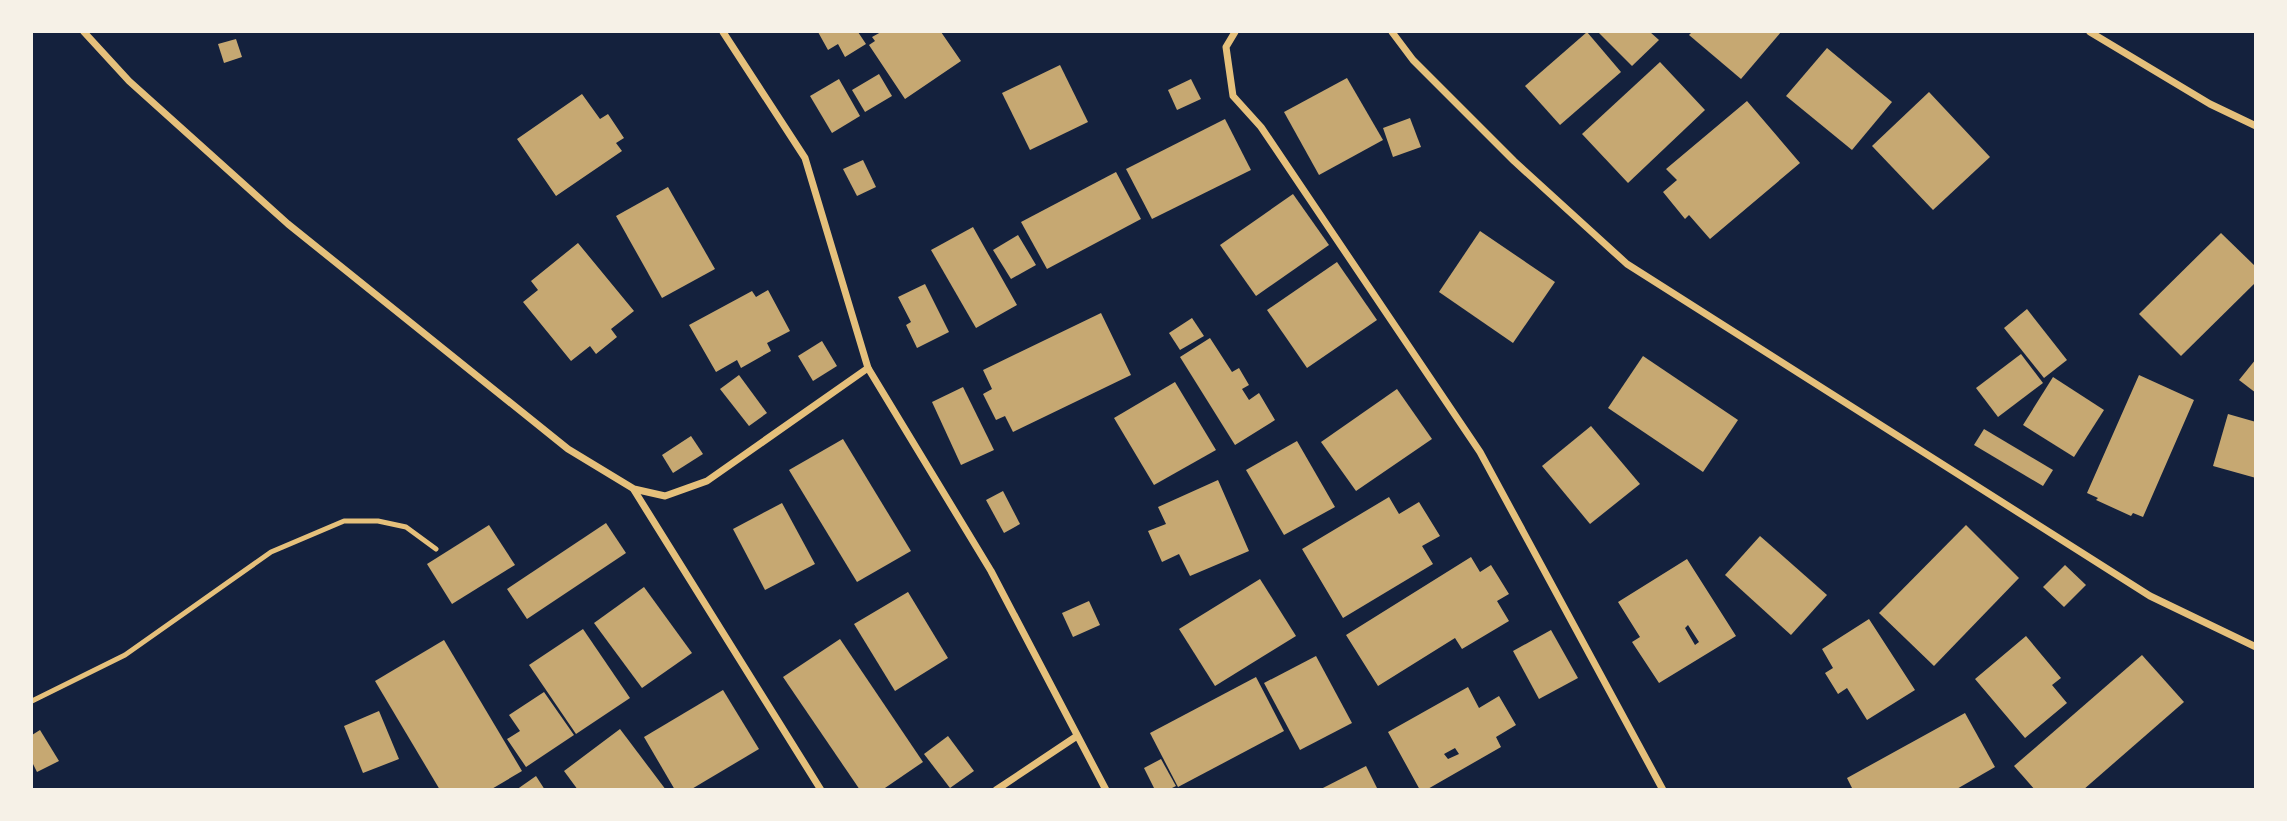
<svg xmlns="http://www.w3.org/2000/svg" width="2287" height="821" viewBox="0 0 2287 821" font-family="'Work Sans',sans-serif">
  <style>
    .building { fill: #c6a872; fill-rule: evenodd }
    .lines { fill: none; stroke-linecap: round; stroke-linejoin: round }
    .service { stroke: #e5c07b; stroke-width: 5 }
    .minor { stroke: #e5c07b; stroke-width: 7 }
  </style>
  <rect width="100%" height="100%" fill="#14213d"/>
  <g class="building">
    <path d="M818,32H858L866,44L845,57L838,44L828,50Z"/>
    <path d="M881,32H941L961,61L905,99L869,45L875,41L872,37Z"/>
    <path d="M1587,32L1621,72L1560,125L1525,86Z"/>
    <path d="M1598,32H1650L1659,40L1632,66Z"/>
    <path d="M1692,32H1781L1741,79L1689,35Z"/>
    <path d="M236,39L242,57L224,63L218,44Z"/>
    <path d="M1827,48L1892,102L1852,150L1786,96Z"/>
    <path d="M1660,62L1705,110L1628,183L1582,134Z"/>
    <path d="M1060,65L1088,122L1030,150L1002,93Z"/>
    <path d="M879,74L892,96L865,112L852,90Z"/>
    <path d="M1347,78L1383,140L1319,175L1284,112Z"/>
    <path d="M839,79L860,116L832,133L810,96Z"/>
    <path d="M1191,79L1201,99L1177,110L1168,90Z"/>
    <path d="M1929,92L1990,157L1933,210L1872,146Z"/>
    <path d="M582,94L600,119L608,114L624,138L616,143L622,151L556,196L517,139Z"/>
    <path d="M1747,101L1800,163L1710,239L1689,215L1685,219L1663,192L1677,180L1666,169Z"/>
    <path d="M1410,118L1421,147L1393,157L1383,128Z"/>
    <path d="M1225,119L1251,170L1152,219L1126,169Z"/>
    <path d="M863,160L876,187L857,196L843,169Z"/>
    <path d="M1116,172L1141,219L1047,269L1021,222Z"/>
    <path d="M668,187L715,269L662,298L616,216Z"/>
    <path d="M1293,194L1329,245L1256,296L1220,245Z"/>
    <path d="M973,227L1017,305L976,328L931,250Z"/>
    <path d="M1480,231L1555,282L1513,343L1439,292Z"/>
    <path d="M2221,233L2256,267V282L2181,356L2139,314Z"/>
    <path d="M1018,235L1036,265L1011,279L993,250Z"/>
    <path d="M578,243L634,311L611,329L617,337L596,354L590,346L571,361L523,302L538,290L531,281Z"/>
    <path d="M1337,262L1377,320L1307,368L1267,310Z"/>
    <path d="M925,284L949,332L917,348L906,325L911,322L898,297Z"/>
    <path d="M768,290L790,331L767,343L771,351L741,368L737,360L716,372L689,325L752,291L756,297Z"/>
    <path d="M2027,309L2067,360L2044,378L2004,328Z"/>
    <path d="M1101,313L1131,375L1013,432L1005,416L996,420L983,394L992,389L983,370Z"/>
    <path d="M1192,318L1204,336L1180,350L1169,333Z"/>
    <path d="M1210,338L1232,372L1239,368L1249,385L1242,389L1249,400L1259,393L1275,420L1235,445L1180,357Z"/>
    <path d="M822,341L837,366L813,381L798,356Z"/>
    <path d="M2021,354L2043,383L1998,417L1976,388Z"/>
    <path d="M1643,356L1738,420L1703,472L1608,408Z"/>
    <path d="M2256,359V393L2239,380Z"/>
    <path d="M739,375L767,413L749,426L720,389Z"/>
    <path d="M2139,375L2194,400L2143,517L2133,513L2131,516L2096,500L2098,498L2087,493Z"/>
    <path d="M2053,377L2104,410L2074,457L2023,425Z"/>
    <path d="M1175,382L1216,450L1154,485L1114,418Z"/>
    <path d="M963,387L994,450L961,465L932,402Z"/>
    <path d="M1397,389L1432,439L1356,491L1321,442Z"/>
    <path d="M2228,414L2256,422V478L2213,466Z"/>
    <path d="M1591,426L1640,484L1590,524L1542,466Z"/>
    <path d="M1984,429L2053,470L2043,486L1974,445Z"/>
    <path d="M691,436L703,454L673,473L662,455Z"/>
    <path d="M843,439L911,551L857,582L789,470Z"/>
    <path d="M1297,441L1335,507L1284,535L1246,470Z"/>
    <path d="M1218,480L1249,551L1190,576L1179,554L1162,562L1148,531L1166,524L1158,507Z"/>
    <path d="M1003,491L1020,524L1004,533L986,500Z"/>
    <path d="M1389,497L1399,514L1419,502L1440,536L1422,546L1433,564L1343,618L1302,549Z"/>
    <path d="M782,503L815,564L765,590L733,529Z"/>
    <path d="M606,523L626,553L527,619L507,589Z"/>
    <path d="M489,525L515,565L452,604L427,564Z"/>
    <path d="M1966,525L2019,578L1934,666L1879,613Z"/>
    <path d="M1760,536L1827,595L1791,635L1725,575Z"/>
    <path d="M1471,557L1480,572L1491,565L1509,594L1497,601L1509,621L1462,649L1455,638L1378,686L1346,635Z"/>
    <path d="M1687,559L1736,636L1659,683L1632,642L1640,637L1618,602ZM1688,625L1699,642L1695,645L1685,628Z"/>
    <path d="M2065,565L2086,585L2064,607L2043,587Z"/>
    <path d="M1260,579L1296,636L1215,686L1179,629Z"/>
    <path d="M644,587L692,653L642,688L594,623Z"/>
    <path d="M908,592L948,658L895,691L854,624Z"/>
    <path d="M1089,601L1100,625L1073,637L1062,613Z"/>
    <path d="M1869,619L1915,690L1867,720L1847,688L1838,694L1825,673L1833,668L1822,649Z"/>
    <path d="M583,629L630,698L576,734L529,665Z"/>
    <path d="M1551,630L1578,678L1539,699L1513,651Z"/>
    <path d="M2026,636L2061,678L2052,685L2067,703L2025,738L1975,679Z"/>
    <path d="M840,639L923,762L882,790H860L783,677Z"/>
    <path d="M444,640L522,771L490,790H440L375,681Z"/>
    <path d="M2142,655L2184,702L2083,790H2035L2014,766Z"/>
    <path d="M1316,656L1352,723L1300,750L1264,683Z"/>
    <path d="M1256,677L1284,731L1178,787L1150,733Z"/>
    <path d="M1468,687L1479,708L1499,696L1516,725L1496,737L1501,747L1426,790H1420L1388,732ZM1455,748L1459,754L1448,759L1444,754Z"/>
    <path d="M723,690L759,749L690,790H675L644,737Z"/>
    <path d="M544,692L574,735L526,767L507,739L520,731L509,715Z"/>
    <path d="M379,711L399,759L363,773L344,726Z"/>
    <path d="M1965,713L1995,767L1955,790H1853L1847,778Z"/>
    <path d="M620,729L666,790H578L564,771Z"/>
    <path d="M40,730L59,761L37,772L32,762V735Z"/>
    <path d="M948,736L974,771L950,788L924,754Z"/>
    <path d="M1161,759L1176,786L1168,790H1155L1144,768Z"/>
    <path d="M1366,766L1378,790H1319Z"/>
    <path d="M536,776L545,790H516Z"/>
  </g>
  <g class="lines">
    <path class="service" d="M32,701L125,655L271,552L344,521H378L406,527L436,549"/>
    <g class="minor">
      <path d="M84,32L129,81L288,224L568,449L634,489L665,496L707,481L868,368"/>
      <path d="M723,32L805,158L868,368L991,571L1106,790"/>
      <path d="M1235,32L1226,47L1233,96L1261,127L1480,452L1663,790"/>
      <path d="M1392,32L1413,60L1514,161L1627,264L2150,596L2256,647"/>
      <path d="M2090,32L2210,104L2256,126"/>
      <path d="M634,490L821,790"/>
      <path d="M996,790L1077,736"/>
    </g>
  </g>
  <rect width="2287" height="821" fill="none" stroke="#f6f1e7" stroke-width="66"/>
</svg>
